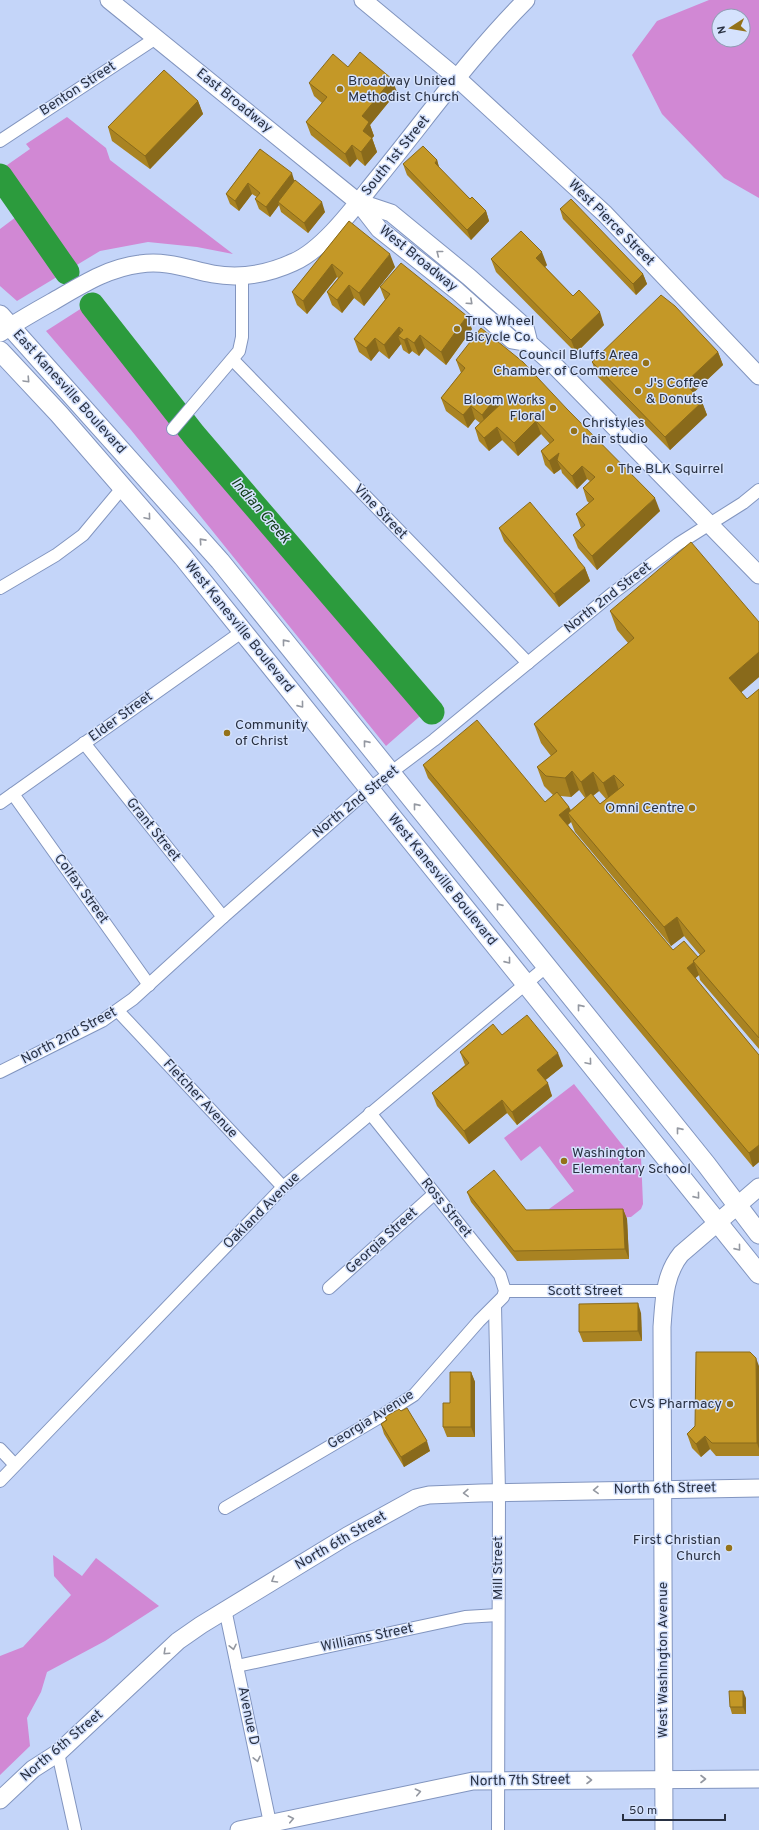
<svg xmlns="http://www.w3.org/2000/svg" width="759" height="1830" viewBox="0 0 759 1830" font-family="Overpass,sans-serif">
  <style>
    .green { fill: #d188d4; fill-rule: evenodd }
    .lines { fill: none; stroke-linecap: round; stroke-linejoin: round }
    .river { stroke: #2c9b3d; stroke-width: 25 }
    .street-casing { stroke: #8295bf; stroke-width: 14 }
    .secondary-casing { stroke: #8295bf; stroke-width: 19 }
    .primary-casing { stroke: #8295bf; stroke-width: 21 }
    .street { stroke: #fff; stroke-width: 12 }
    .secondary { stroke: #fff; stroke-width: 17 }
    .primary { stroke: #fff; stroke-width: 19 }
    .wall { fill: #a98322; fill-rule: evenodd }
    .shaded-wall { fill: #896a1b }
    .building { fill: #c49827; stroke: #896a1b }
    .oneway { stroke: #9498a1 }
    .poi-dot { fill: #947219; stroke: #d5e2fd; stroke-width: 1.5 }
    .labels { text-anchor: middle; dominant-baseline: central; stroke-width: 3; stroke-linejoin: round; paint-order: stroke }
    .poi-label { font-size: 14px; fill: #293143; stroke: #d5e2fd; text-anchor: start }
    .street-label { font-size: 14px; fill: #293143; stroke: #d5e2fd }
    .water-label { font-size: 15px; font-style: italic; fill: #0f3a15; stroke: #d5e2fd }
  </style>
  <rect width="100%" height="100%" fill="#c4d5f9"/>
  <g class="green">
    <path d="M709,0H759V198L724,178L662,114L632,55L657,21ZM719,16H743V40H719Z"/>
    <path d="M67,117L106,148L110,160L233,254L197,247L148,242L100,251L17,301L0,286V229L16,217L0,191V170L30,149L26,144Z"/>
    <path d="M96,299L171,411L435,703L386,746L131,430L46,331Z"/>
    <path d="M574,1084L631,1156L641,1157L643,1204L641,1209L631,1217L551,1220L549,1209L574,1191L540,1146L521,1161L504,1138Z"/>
    <path d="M53,1555L82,1576L96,1558L159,1606L105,1641L47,1672L41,1692L27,1718L30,1746L0,1775V1656L23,1647L71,1595L54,1576Z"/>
  </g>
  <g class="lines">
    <g class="river">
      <path d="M0,176L67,272"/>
      <path d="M92,305L194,435L432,712"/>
    </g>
    <g class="street-casing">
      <g id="street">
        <path d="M0,141L156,38"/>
        <path d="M233,360L528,663"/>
        <path d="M173,429L239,351L242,337V277"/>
        <path d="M0,588L56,555L83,535L123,487"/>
        <path d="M84,743L223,917"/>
        <path d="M13,794L149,985"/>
        <path d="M0,803L243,631"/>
        <path d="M118,1011L283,1187"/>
        <path d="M0,1072L102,1021L133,999L223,917L369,789L434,740L613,593L678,544L743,503L759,490"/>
        <path d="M329,1288L434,1194"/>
        <path d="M505,1291H665"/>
        <path d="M495,1306L499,1493L498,1830"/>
        <path d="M0,1449L15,1465"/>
        <path d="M0,1481L283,1187L547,966"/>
        <path d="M225,1508L378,1418L414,1395L479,1321L503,1297L505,1291L500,1275L370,1113"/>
        <path d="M225,1609L270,1823"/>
        <path d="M237,1666L465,1617L498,1615"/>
        <path d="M58,1753L75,1830"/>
      </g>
    </g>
    <g class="secondary-casing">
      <g id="secondary">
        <path d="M109,0L358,202L379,229L457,291L512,340L529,343"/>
        <path d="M363,0L457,78L605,214L759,376"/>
        <path d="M358,202L391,213L469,277L525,327L529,343L556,367L759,575"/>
        <path d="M0,333C17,322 34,312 52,302C80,286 107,268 140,264C166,260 188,269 213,274C241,279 268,274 294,262C324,249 355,206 376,180C426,119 471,55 526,0"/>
        <path d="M0,1800L33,1769L58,1753L178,1641L201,1625L347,1536L416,1498L429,1495L481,1493L759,1488"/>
        <path d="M239,1830L473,1781L759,1779"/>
        <path d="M664,1830L662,1327C664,1301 664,1275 681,1254L759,1187"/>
      </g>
    </g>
    <g class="primary-casing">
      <g id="primary">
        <path d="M0,315L220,561L706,1164L759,1234"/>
        <path d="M0,351L59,414L183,557L759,1274"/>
      </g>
    </g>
    <use href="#street" class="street"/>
    <use href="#secondary" class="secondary"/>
    <use href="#primary" class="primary"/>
  </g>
  <g class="wall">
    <path d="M348,67L397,92L370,125L374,136L372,138L377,152L365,166L357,159L350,167L311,135L306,122L322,103L314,96L309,83Z"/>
    <path d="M198,101L203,114L150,169L112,141L108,127Z"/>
    <path d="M260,149L295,181L325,212L308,233L281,212L279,205L270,217L259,209L255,199L257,197L252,194L239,211L230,204L226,194Z"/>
    <path d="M437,160L439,168L470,199L486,211L489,221L471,240L407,175L403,164Z"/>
    <path d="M560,209L643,274L647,284L636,295L563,219Z"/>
    <path d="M349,221L395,267L364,306L354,298L342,313L332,305L327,292L338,278L337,277L307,314L297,305L292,292Z"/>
    <path d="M491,259L547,265L545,267L573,296L604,325L576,353L496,272Z"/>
    <path d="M380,287L472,329L446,365L425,348L419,356L412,351L409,354L403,350L401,344L389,359L379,351L371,361L359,352L354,339L385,300Z"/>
    <path d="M718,352L723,365L693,393L702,402L707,415L670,450L597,376L592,362Z"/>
    <path d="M456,360L660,511L597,570L578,548L573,535L581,528L576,514L589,503L587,501L583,488L590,481L587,479L577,489L562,473L561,469L554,474L545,465L541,451L550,444L541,434L518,456L502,440L489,451L479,441L475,428L480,423L475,419L468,428L446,411L441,398L461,373Z"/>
    <path d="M499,528L585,568L590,581L559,607L504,541Z"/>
    <path d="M610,611L759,622V677L741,692L747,699L759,689V1049L700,980L699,975L695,978L759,1055V1162L753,1167L428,778L423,765L545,802L553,795L544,786L537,767L551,756L541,743L534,724L628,643L617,630ZM579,790L585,798L571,810L569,807L560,796L571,797ZM599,791L606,799L600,804L593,796ZM571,822L575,832L671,946L684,936L700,955L698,957L673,950L568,825Z"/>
    <path d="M502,1035L563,1066L545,1080L552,1096L517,1125L507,1113L469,1144L437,1106L432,1093L465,1065L460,1052Z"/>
    <path d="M467,1192L526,1210L623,1209L627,1219L629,1259L517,1261L471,1202Z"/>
    <path d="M641,1313L642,1341L583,1342L579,1332Z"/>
    <path d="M759,1366V1456H716L710,1449L701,1457L692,1448L687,1434Z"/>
    <path d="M471,1372L475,1382V1437H447L443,1427L450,1403Z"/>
    <path d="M401,1411L430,1451L404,1467L384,1434L381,1424L386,1420L385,1417Z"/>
    <path d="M746,1698V1714H732L730,1707Z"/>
  </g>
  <g class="shaded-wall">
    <path d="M392,79L397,92L370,125L374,136L367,144L363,131L362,116Z"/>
    <path d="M198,101L203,114L150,169L145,156Z"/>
    <path d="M372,138L377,152L365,166L361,152Z"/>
    <path d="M352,145L357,159L350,167L345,154Z"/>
    <path d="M437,160L440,170L435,163Z"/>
    <path d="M292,173L295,183L278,202L279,205L270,217L266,207Z"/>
    <path d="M248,183L252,194L239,211L235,201Z"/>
    <path d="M322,202L325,212L308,233L304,223Z"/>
    <path d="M486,211L489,221L471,240L467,230Z"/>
    <path d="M542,252L547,265L541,271L536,258Z"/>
    <path d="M390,254L395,267L364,306L359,293Z"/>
    <path d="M332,264L337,277L307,314L303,301Z"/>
    <path d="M643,274L647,284L636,295L633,284Z"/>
    <path d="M349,285L354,298L342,313L337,300Z"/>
    <path d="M600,312L604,325L576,353L571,340Z"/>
    <path d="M467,316L472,329L446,365L441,352Z"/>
    <path d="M399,327L404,340L398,336L401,344L389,359L384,345Z"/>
    <path d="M420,335L425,348L419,356L414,343Z"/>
    <path d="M375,338L379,351L371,361L366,348Z"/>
    <path d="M407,338L412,351L409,354L404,340Z"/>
    <path d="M718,352L723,365L689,397L685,383Z"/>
    <path d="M498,395L502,408L487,428L482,415Z"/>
    <path d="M702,402L707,415L670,450L665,437Z"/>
    <path d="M471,406L475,419L468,428L463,415Z"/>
    <path d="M536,421L541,434L518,456L514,443Z"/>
    <path d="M497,427L502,440L489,451L484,438Z"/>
    <path d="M559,453L557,460L561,469L554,474L549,461Z"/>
    <path d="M582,466L587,479L577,489L572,476Z"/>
    <path d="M655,498L660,511L597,570L592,556Z"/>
    <path d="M585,568L590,581L559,607L554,594Z"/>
    <path d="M759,652V677L736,697L729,678Z"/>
    <path d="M572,771L579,790L571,797L565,778Z"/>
    <path d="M593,772L599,791L587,800L581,782Z"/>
    <path d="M614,775L620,794L610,802L603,783Z"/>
    <path d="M569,807L574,820L568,813L571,822L564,828L559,815Z"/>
    <path d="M677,917L684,936L671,946L664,927Z"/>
    <path d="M694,962L699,975L691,982L687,968Z"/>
    <path d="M558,1053L563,1066L542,1083L537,1070Z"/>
    <path d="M548,1083L552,1096L517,1125L512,1112Z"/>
    <path d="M502,1100L507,1113L469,1144L464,1131Z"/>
    <path d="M759,1145V1162L753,1167L749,1153Z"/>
    <path d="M623,1209L627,1219L629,1259L625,1249Z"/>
    <path d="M638,1303L641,1313L642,1341L638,1331Z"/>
    <path d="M756,1358L759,1366V1449L757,1443Z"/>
    <path d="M471,1372L475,1382V1437L471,1427Z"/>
    <path d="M705,1436L710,1449L701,1457L696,1444Z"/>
    <path d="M427,1441L430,1451L404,1467L401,1457Z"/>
    <path d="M743,1691L746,1698V1714L743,1707Z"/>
  </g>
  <g class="building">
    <path d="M360,52L392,79L362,116L369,122L363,131L372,138L361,152L352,145L345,154L306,122L327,97L309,83L333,54L348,67Z"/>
    <path d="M164,70L198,101L145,156L108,127Z"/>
    <path d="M423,146L437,160L435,163L470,199L472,197L486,211L467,230L403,164Z"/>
    <path d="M260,149L292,173L266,207L255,199L260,193L248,183L235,201L226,194Z"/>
    <path d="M295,180L322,202L304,223L278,202Z"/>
    <path d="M571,199L643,274L633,284L560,209Z"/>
    <path d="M349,221L390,254L359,293L349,285L337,300L327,292L343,273L332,264L303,301L292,292Z"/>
    <path d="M521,231L542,252L536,258L573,296L579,290L600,312L571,340L491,259Z"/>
    <path d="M401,263L467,316L441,352L420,335L414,343L407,338L404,340L398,336L403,330L399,327L384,345L375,338L366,348L354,339L390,294L380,287Z"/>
    <path d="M661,295L675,306L718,352L685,383L702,402L665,437L592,362Z"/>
    <path d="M481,328L523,362L567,409L655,498L592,556L573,535L585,525L576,514L594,499L583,488L595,477L582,466L572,476L557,460L559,453L549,461L541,451L554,440L536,421L514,443L497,427L484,438L475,428L504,401L498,395L482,415L471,406L463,415L441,398L465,368L456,360Z"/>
    <path d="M530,502L585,568L554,594L499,528Z"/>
    <path d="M691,542L759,622V652L729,678L747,699L759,689V1038L693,961L705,951L677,917L664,927L568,813L591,793L600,804L624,785L614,775L603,783L593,772L581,782L572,771L565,778L546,776L537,767L557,751L534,724L634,638L610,611Z"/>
    <path d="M477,720L545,802L557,792L569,807L559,815L673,950L684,941L698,957L693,961L694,962L687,968L759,1055V1145L749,1153L423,765Z"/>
    <path d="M527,1015L558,1053L537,1070L548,1083L512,1112L502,1100L464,1131L432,1093L469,1063L460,1052L493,1024L502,1035Z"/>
    <path d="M494,1170L526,1210L623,1209L625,1249L514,1251L467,1192Z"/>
    <path d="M638,1303V1331L579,1332V1304Z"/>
    <path d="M696,1352H750L756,1358L757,1443H712L705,1436L696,1444L687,1434L695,1426Z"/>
    <path d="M450,1372H471V1427H443V1403H450Z"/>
    <path d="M407,1408L427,1441L401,1457L381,1424L387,1420L385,1417L399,1409L401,1411Z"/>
    <path d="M729,1691H743V1707H730Z"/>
  </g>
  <defs><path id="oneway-chevron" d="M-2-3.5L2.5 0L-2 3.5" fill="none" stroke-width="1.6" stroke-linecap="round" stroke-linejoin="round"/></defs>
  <g class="oneway">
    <use href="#oneway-chevron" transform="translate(439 253) rotate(-142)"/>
    <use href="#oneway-chevron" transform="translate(470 302) rotate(42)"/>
    <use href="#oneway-chevron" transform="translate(27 380) rotate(47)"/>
    <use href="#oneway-chevron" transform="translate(148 517) rotate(50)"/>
    <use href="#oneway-chevron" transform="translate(202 541) rotate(-132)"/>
    <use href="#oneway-chevron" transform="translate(285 642) rotate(-129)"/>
    <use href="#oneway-chevron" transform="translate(301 705) rotate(51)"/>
    <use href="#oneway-chevron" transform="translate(366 743) rotate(-129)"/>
    <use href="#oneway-chevron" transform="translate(416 806) rotate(-129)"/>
    <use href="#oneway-chevron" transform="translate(499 906) rotate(-129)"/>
    <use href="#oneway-chevron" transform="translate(508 961) rotate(51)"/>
    <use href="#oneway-chevron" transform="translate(580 1007) rotate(-129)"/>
    <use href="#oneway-chevron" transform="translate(589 1062) rotate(50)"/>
    <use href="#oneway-chevron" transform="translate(679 1130) rotate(-129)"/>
    <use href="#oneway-chevron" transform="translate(697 1196) rotate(51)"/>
    <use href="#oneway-chevron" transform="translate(738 1248) rotate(51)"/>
    <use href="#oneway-chevron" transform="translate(596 1490) rotate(178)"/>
    <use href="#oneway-chevron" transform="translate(466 1493) rotate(178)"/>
    <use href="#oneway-chevron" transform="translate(274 1580) rotate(149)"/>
    <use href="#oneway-chevron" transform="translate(233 1647) rotate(78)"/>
    <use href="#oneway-chevron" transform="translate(166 1652) rotate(137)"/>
    <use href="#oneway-chevron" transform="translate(257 1759) rotate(78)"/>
    <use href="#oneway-chevron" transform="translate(703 1779)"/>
    <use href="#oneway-chevron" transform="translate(589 1780)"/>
    <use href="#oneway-chevron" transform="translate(418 1792) rotate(-12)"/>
    <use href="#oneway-chevron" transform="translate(291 1819) rotate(-12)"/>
  </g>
  <g class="poi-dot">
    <circle cx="340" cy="89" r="4"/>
    <circle cx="457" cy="329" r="4"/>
    <circle cx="646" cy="363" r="4"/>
    <circle cx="638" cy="391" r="4"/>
    <circle cx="553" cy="408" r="4"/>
    <circle cx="574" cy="431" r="4"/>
    <circle cx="610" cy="469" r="4"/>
    <circle cx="227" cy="733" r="4"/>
    <circle cx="692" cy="808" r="4"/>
    <circle cx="564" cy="1161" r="4"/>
    <circle cx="730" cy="1404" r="4"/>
    <circle cx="729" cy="1548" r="4"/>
  </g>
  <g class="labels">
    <g class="poi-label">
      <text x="348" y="81">Broadway United<tspan x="348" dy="16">Methodist Church</tspan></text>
      <text x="465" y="321">True Wheel<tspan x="465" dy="16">Bicycle Co.</tspan></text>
      <text x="638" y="355" text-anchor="end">Council Bluffs Area<tspan x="638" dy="16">Chamber of Commerce</tspan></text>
      <text x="646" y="383">J's Coffee<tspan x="646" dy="16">&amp; Donuts</tspan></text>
      <text x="545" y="400" text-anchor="end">Bloom Works<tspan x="545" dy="16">Floral</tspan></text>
      <text x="582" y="423">Christyles<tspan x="582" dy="16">hair studio</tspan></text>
      <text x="618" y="469">The BLK Squirrel</text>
      <text x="235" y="725">Community<tspan x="235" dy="16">of Christ</tspan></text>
      <text x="684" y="808" text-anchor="end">Omni Centre</text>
      <text x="572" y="1153">Washington<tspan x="572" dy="16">Elementary School</tspan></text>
      <text x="722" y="1404" text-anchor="end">CVS Pharmacy</text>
      <text x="721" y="1540" text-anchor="end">First Christian<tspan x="721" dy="16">Church</tspan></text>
    </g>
    <g class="street-label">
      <text transform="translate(78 89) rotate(-33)">Benton Street</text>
      <text transform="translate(234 101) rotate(39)">East Broadway</text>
      <text transform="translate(396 156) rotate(-51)">South 1st Street</text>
      <text transform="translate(611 223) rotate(45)">West Pierce Street</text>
      <text transform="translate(418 259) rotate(39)">West Broadway</text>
      <text transform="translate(69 392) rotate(48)">East Kanesville Boulevard</text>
      <text transform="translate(380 512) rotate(46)">Vine Street</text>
      <text transform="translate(608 598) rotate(-38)">North 2nd Street</text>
      <text transform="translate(239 627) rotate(51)">West Kanesville Boulevard</text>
      <text transform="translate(121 717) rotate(-36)">Elder Street</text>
      <text transform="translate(356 802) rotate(-39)">North 2nd Street</text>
      <text transform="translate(153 830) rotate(51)">Grant Street</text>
      <text transform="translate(442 880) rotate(51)">West Kanesville Boulevard</text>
      <text transform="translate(81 889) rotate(54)">Colfax Street</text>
      <text transform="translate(69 1036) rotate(-28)">North 2nd Street</text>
      <text transform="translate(200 1099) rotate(47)">Fletcher Avenue</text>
      <text transform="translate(446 1208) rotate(51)">Ross Street</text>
      <text transform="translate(262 1211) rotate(-45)">Oakland Avenue</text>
      <text transform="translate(382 1241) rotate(-42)">Georgia Street</text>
      <text x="585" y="1291">Scott Street</text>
      <text transform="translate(371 1420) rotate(-32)">Georgia Avenue</text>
      <text transform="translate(665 1489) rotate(-1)">North 6th Street</text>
      <text transform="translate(341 1541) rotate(-30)">North 6th Street</text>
      <text transform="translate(498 1568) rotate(-90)">Mill Street</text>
      <text transform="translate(367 1638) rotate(-12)">Williams Street</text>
      <text transform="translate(663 1660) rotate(-90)">West Washington Avenue</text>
      <text transform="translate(248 1716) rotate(78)">Avenue D</text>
      <text transform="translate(62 1746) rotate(-40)">North 6th Street</text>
      <text transform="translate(520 1781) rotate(-1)">North 7th Street</text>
    </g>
    <g class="water-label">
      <text transform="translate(260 511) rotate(49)">Indian Creek</text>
    </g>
  </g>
  <g transform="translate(731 28) rotate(258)"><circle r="19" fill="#d5e2fd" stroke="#909bb3"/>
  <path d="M0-3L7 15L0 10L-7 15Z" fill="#947219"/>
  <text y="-6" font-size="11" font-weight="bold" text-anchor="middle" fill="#293143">N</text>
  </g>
  <path d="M623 1814v6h102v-6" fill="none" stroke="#293143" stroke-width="2"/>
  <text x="629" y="1814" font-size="12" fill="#293143" stroke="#d5e2fd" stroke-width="3" paint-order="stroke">50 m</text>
</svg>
